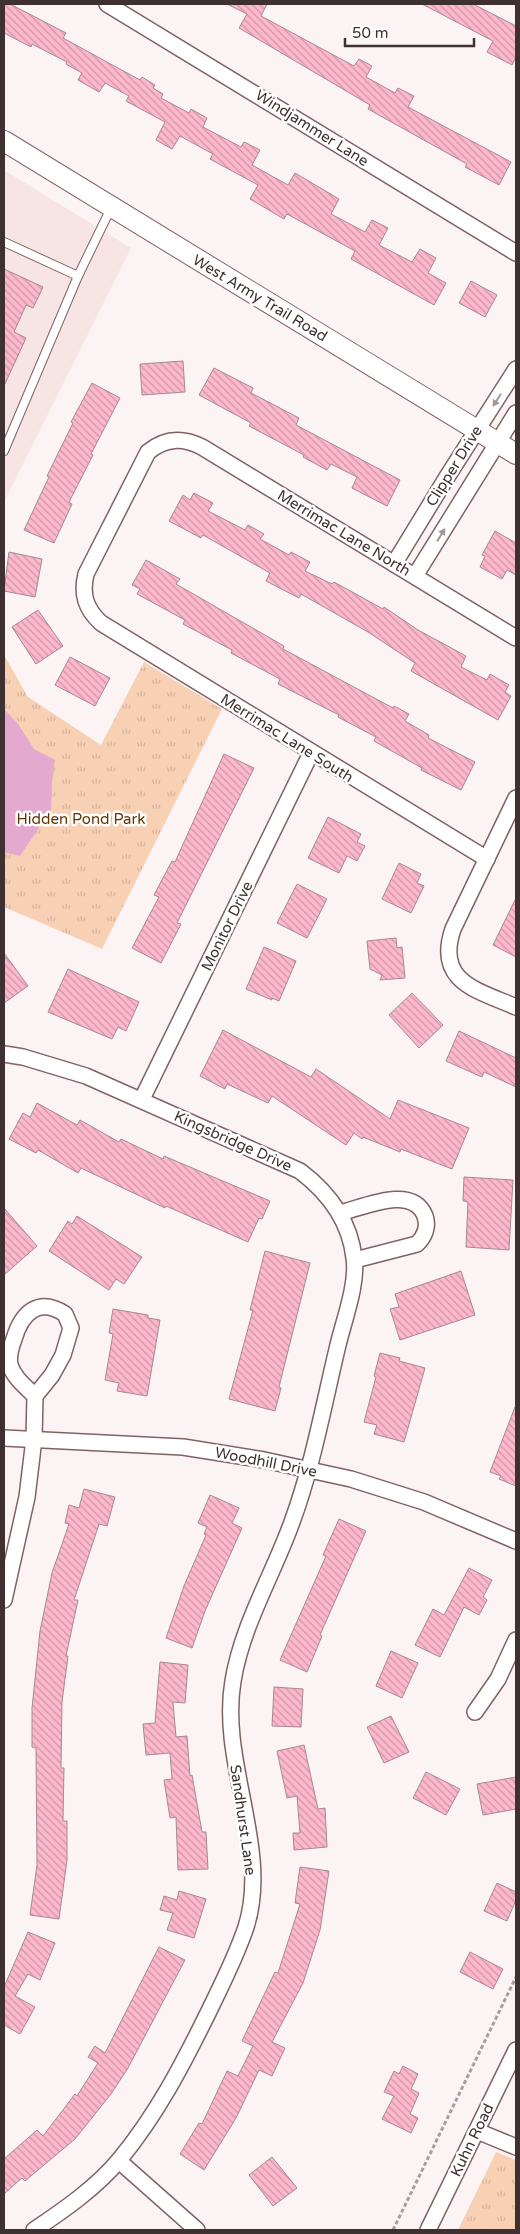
<svg xmlns="http://www.w3.org/2000/svg" width="520" height="2234" viewBox="0 0 520 2234" font-family="'Varela Round',sans-serif">
  <style>
    .built { fill: #f7e5e5 }
    .park { fill: url(#park-tufts) }
    .water { fill: #e3a9cf }
    .building { fill: url(#building-back-hatch); stroke: #a88891 }
    .lines { fill: none; stroke-linecap: round; stroke-linejoin: round }
    .service-casing { stroke: #816262; stroke-width: 10 }
    .minor-casing { stroke: #816262; stroke-width: 18 }
    .secondary-casing { stroke: #816262; stroke-width: 22 }
    .path { stroke: #a99e9e; stroke-width: 3; stroke-dasharray: 4 2.5; stroke-linecap: butt }
    .service { stroke: #fff; stroke-width: 8 }
    .minor { stroke: #fff; stroke-width: 15 }
    .secondary { stroke: #fff; stroke-width: 20 }
    .oneway { fill: #9f9898 }
    .labels { text-anchor: middle; dominant-baseline: central; stroke-width: 5; stroke-linejoin: round; paint-order: stroke }
    .street-label { font-size: 15px; fill: #3f3131; stroke: #fff }
    .park-label { font-size: 15px; fill: #663402; stroke: #fff }
  </style>
  <defs>
    <pattern id="park-tufts" width="24" height="20" patternUnits="userSpaceOnUse" patternTransform="scale(1.25)"><rect width="24" height="20" fill="#f8d0b4"/><path d="M3 7l-1-3M5 7V3M7 7l1-3M15 17l-1-3M17 17v-4M19 17l1-3" fill="none" stroke="#d6b39b"/></pattern>
    <pattern id="building-back-hatch" width="6" height="6" patternUnits="userSpaceOnUse" patternTransform="scale(1.25)"><rect width="6" height="6" fill="#fdb8cd"/><path d="M-1 5l2 2M0 0l6 6M5-1l2 2" fill="none" stroke="#ce96a7"/></pattern>
  </defs>
  <rect width="100%" height="100%" fill="#fcf4f4"/>
  <path class="built" d="M4,170L131,248L4,502Z"/>
  <g class="park">
    <path d="M4,655L28,697L101,745L144,662L222,709L102,949L4,907Z"/>
    <path d="M496,2152L516,2160V2230H458Z"/>
  </g>
  <path class="water" d="M4,709L18,724L34,749L55,760L52,782L51,810L20,856L4,852Z"/>
  <g class="building">
    <path d="M4,4H10L66,33L63,38L140,80L142,77L155,85L153,88L163,94L161,98L189,113L191,109L207,118L203,127L241,147L244,142L260,150L252,165L288,185L295,173L339,199L331,214L365,232L372,220L388,228L379,245L412,262L420,249L436,258L428,273L446,283L434,305L351,259L355,251L287,214L284,219L250,199L258,185L210,159L213,154L180,136L172,149L156,140L165,122L126,101L129,96L105,83L99,92L78,80L82,73L66,64L67,62L32,44L31,47L4,33Z"/>
    <path d="M227,4H267L261,16L354,66L359,59L372,66L366,77L395,93L398,88L414,96L408,107L511,162L499,185L465,167L467,164L368,109L370,105L239,28L247,14Z"/>
    <path d="M422,4H473L516,26V57L512,65L487,52L493,41Z"/>
    <path d="M4,269L43,287L33,308L26,305L14,332L26,338L4,386Z"/>
    <path d="M471,281L497,295L485,317L459,303Z"/>
    <path d="M183,361L185,392L142,395L140,364Z"/>
    <path d="M214,368L253,388L251,393L299,418L296,425L400,480L387,506L352,488L357,477L331,464L327,470L303,457L304,455L249,426L251,423L199,395Z"/>
    <path d="M92,383L120,398L91,454L93,455L69,502L72,504L54,543L24,530L49,477L47,476L73,423L71,422Z"/>
    <path d="M194,493L213,503L208,511L245,530L248,525L264,534L260,539L289,555L291,552L310,562L305,571L332,584L334,582L383,609L384,607L418,630L466,656L461,667L487,680L490,674L509,685L505,692L511,696L498,720L411,671L415,663L368,632L301,594L299,598L266,581L270,573L203,535L201,538L169,521L183,495L190,500Z"/>
    <path d="M495,531L516,543V575L507,570L502,579L480,567L485,556L482,555Z"/>
    <path d="M9,552L42,559L35,597L4,591Z"/>
    <path d="M146,560L180,579L176,584L284,646L283,649L393,708L394,706L409,714L405,721L429,735L428,738L475,762L461,790L421,770L422,768L374,741L376,737L338,717L339,715L278,684L280,679L231,653L232,650L183,624L185,620L137,594L140,589L132,585Z"/>
    <path d="M38,610L63,646L36,664L12,627Z"/>
    <path d="M70,657L110,678L95,706L55,685Z"/>
    <path d="M224,754L254,768L177,923L181,924L161,963L132,948L159,897L154,895L172,861L175,862Z"/>
    <path d="M328,817L361,834L357,842L365,846L357,861L347,856L339,873L308,858Z"/>
    <path d="M399,863L421,874L417,883L424,886L411,913L382,899Z"/>
    <path d="M297,884L327,899L307,938L277,923Z"/>
    <path d="M516,898V957L493,945Z"/>
    <path d="M396,938L397,948L402,947L405,978L380,980L382,975L370,969L367,941Z"/>
    <path d="M264,947L296,961L279,1001L272,998V1000L246,989Z"/>
    <path d="M4,953L28,986L4,1003Z"/>
    <path d="M68,969L139,1002L126,1031L118,1027L112,1039L48,1012Z"/>
    <path d="M412,993L443,1025L419,1048L389,1015Z"/>
    <path d="M223,1030L311,1077L316,1069L390,1119L398,1100L469,1128L452,1169L401,1149L400,1152L363,1137L362,1139L354,1133L346,1145L272,1096L268,1103L227,1084L225,1089L200,1076Z"/>
    <path d="M459,1031L516,1058V1087L484,1072L482,1077L446,1061Z"/>
    <path d="M37,1103L77,1125L80,1120L119,1142L121,1139L163,1159L164,1156L270,1201L262,1219L259,1218L248,1242L166,1206L165,1208L81,1168L78,1173L38,1150L36,1153L9,1139L23,1113L30,1117Z"/>
    <path d="M464,1177L513,1180L509,1250L466,1247L468,1202L463,1201Z"/>
    <path d="M4,1208L37,1246L4,1275Z"/>
    <path d="M77,1216L142,1257L124,1284L116,1279L109,1290L49,1251L68,1221L72,1224Z"/>
    <path d="M265,1251L310,1263L279,1387L281,1388L275,1411L229,1399L253,1310H250Z"/>
    <path d="M461,1271L475,1315L400,1340L390,1309L399,1307L395,1294Z"/>
    <path d="M113,1309L148,1315V1318L160,1320L147,1396L117,1391L119,1383L105,1380L113,1334L109,1333Z"/>
    <path d="M380,1353L400,1358L399,1361L425,1368L404,1442L374,1434L377,1425L364,1422L376,1377L374,1376Z"/>
    <path d="M515,1407H516V1486L499,1479L501,1476L490,1472Z"/>
    <path d="M84,1489L115,1497L107,1526L99,1524L74,1600H78L66,1656H68L62,1702L61,1768H64L63,1821H67V1860L59,1919L30,1915L37,1865L36,1748L32,1747V1708L40,1631L52,1573L69,1524L65,1523L69,1505L79,1508Z"/>
    <path d="M210,1495L239,1508L232,1523L242,1528L205,1611L192,1648L166,1638L184,1586L206,1535L204,1534L207,1527L198,1523Z"/>
    <path d="M339,1519L366,1531L320,1635L322,1636L307,1672L280,1660L326,1556L323,1555Z"/>
    <path d="M469,1568L492,1580L483,1597L487,1600L479,1615L464,1607L440,1657L415,1645L433,1609L444,1615Z"/>
    <path d="M391,1651L418,1663L402,1698L376,1686Z"/>
    <path d="M160,1662L188,1665L185,1703L173,1702L176,1737L187,1736L190,1776L192,1775L202,1832H206L208,1869L178,1870L176,1817L170,1818L164,1780L172,1779L170,1753L146,1755L143,1724L155,1723Z"/>
    <path d="M274,1687L303,1689L301,1727L272,1726Z"/>
    <path d="M391,1716L409,1752L384,1763L367,1727Z"/>
    <path d="M304,1745L318,1809L325,1808L327,1847L294,1850L293,1833H300L297,1796L287,1798L277,1751Z"/>
    <path d="M426,1772L460,1789L446,1815L413,1798Z"/>
    <path d="M516,1777V1809L483,1815L477,1784Z"/>
    <path d="M300,1867L329,1871L320,1930L303,1983L272,2042L285,2048L272,2076L259,2070L236,2118L204,2170L180,2154L199,2123L202,2124L227,2071L238,2076L253,2046L242,2041L275,1972L278,1973L300,1904L295,1903Z"/>
    <path d="M497,1883L516,1892V1900L507,1921L484,1911Z"/>
    <path d="M179,1891L206,1899L194,1938L167,1930L173,1913L160,1910L164,1896L177,1900Z"/>
    <path d="M28,1932L55,1943L40,1980L28,1974L15,1996L35,2007L20,2034L4,2025V1987Z"/>
    <path d="M159,1947L185,1960L128,2068L111,2094L75,2139L25,2181L22,2178L4,2194V2159L37,2130L43,2136L75,2094L77,2096L98,2063L88,2057L95,2046L105,2053Z"/>
    <path d="M470,1952L503,1969L493,1989L460,1972Z"/>
    <path d="M403,2066L418,2074L411,2089L419,2093L410,2114L418,2118L411,2133L382,2119L394,2096L384,2092L394,2071L399,2074Z"/>
    <path d="M272,2157L297,2188L273,2206L249,2175Z"/>
  </g>
  <g class="lines">
    <g class="service-casing">
      <g id="service">
        <path d="M4,242L78,276"/>
        <path d="M4,451L78,276L111,208"/>
      </g>
    </g>
    <g class="minor-casing">
      <g id="minor">
        <path d="M107,4L516,253"/>
        <path d="M394,564L447,477L516,369"/>
        <path d="M415,576L516,413"/>
        <path d="M516,798L453,929C435,982 477,990 516,1007"/>
        <path d="M487,859L101,623C86,609 81,595 86,574L148,452C165,438 182,437 202,447L516,638"/>
        <path d="M4,1054L23,1057L86,1076L300,1171C329,1193 350,1221 354,1258C358,1283 344,1320 338,1345C324,1403 313,1465 292,1522C273,1575 242,1625 233,1681C219,1762 271,1849 246,1927C236,1957 222,1984 208,2013C183,2064 157,2114 120,2159C97,2187 64,2210 34,2230"/>
        <path d="M142,1099L311,753"/>
        <path d="M340,1213C364,1207 413,1184 425,1216C429,1227 424,1237 417,1244L355,1260"/>
        <path d="M4,1438L183,1447L264,1460L351,1479L424,1502L516,1541"/>
        <path d="M4,1600L27,1497L34,1439L35,1396L52,1375L63,1355L71,1328L65,1314C39,1297 22,1312 14,1339C11,1347 8,1356 10,1365C14,1378 26,1387 35,1396"/>
        <path d="M475,1712L498,1679L516,1640"/>
        <path d="M477,2131L516,2147"/>
        <path d="M119,2161L197,2230"/>
        <path d="M428,2230L516,2050"/>
      </g>
    </g>
    <g class="secondary-casing">
      <path id="secondary" d="M4,141L516,454"/>
    </g>
    <path class="path" d="M393,2230L516,1977"/>
    <use href="#service" class="service"/>
    <use href="#minor" class="minor"/>
    <use href="#secondary" class="secondary"/>
  </g>
  <defs><path id="oneway-solid" d="M-6-.8H1V-3.2L6.5 0L1 3.2V.8H-6Z" transform="scale(1.25)"/></defs>
  <g class="oneway">
    <use href="#oneway-solid" transform="translate(497 400) rotate(123)"/>
    <use href="#oneway-solid" transform="translate(441 535) rotate(-59)"/>
  </g>
  <g class="labels">
    <g class="street-label">
      <text transform="translate(312 128) rotate(32)">Windjammer Lane</text>
      <text transform="translate(260 298) rotate(31)">West Army Trail Road</text>
      <text transform="translate(454 466) rotate(-58)">Clipper Drive</text>
      <text transform="translate(344 533) rotate(31)">Merrimac Lane North</text>
      <text transform="translate(287 738) rotate(32)">Merrimac Lane South</text>
      <text transform="translate(227 926) rotate(-64)">Monitor Drive</text>
      <text transform="translate(233 1141) rotate(24)">Kingsbridge Drive</text>
      <text transform="translate(266 1462) rotate(11)">Woodhill Drive</text>
      <text transform="translate(243 1820) rotate(82)">Sandhurst Lane</text>
      <text transform="translate(472 2140) rotate(-64)">Kuhn Road</text>
    </g>
    <g class="park-label">
      <text x="81" y="819">Hidden Pond Park</text>
    </g>
  </g>
  <rect width="520" height="2234" fill="none" stroke="#3f3131" stroke-width="10"/>
  <path d="M345 38v8h129v-8" fill="none" stroke="#3f3131" stroke-width="2.5"/>
  <text x="352" y="38" font-size="15" fill="#3f3131" stroke="#ffffff" stroke-width="4" paint-order="stroke">50 m</text>
</svg>
